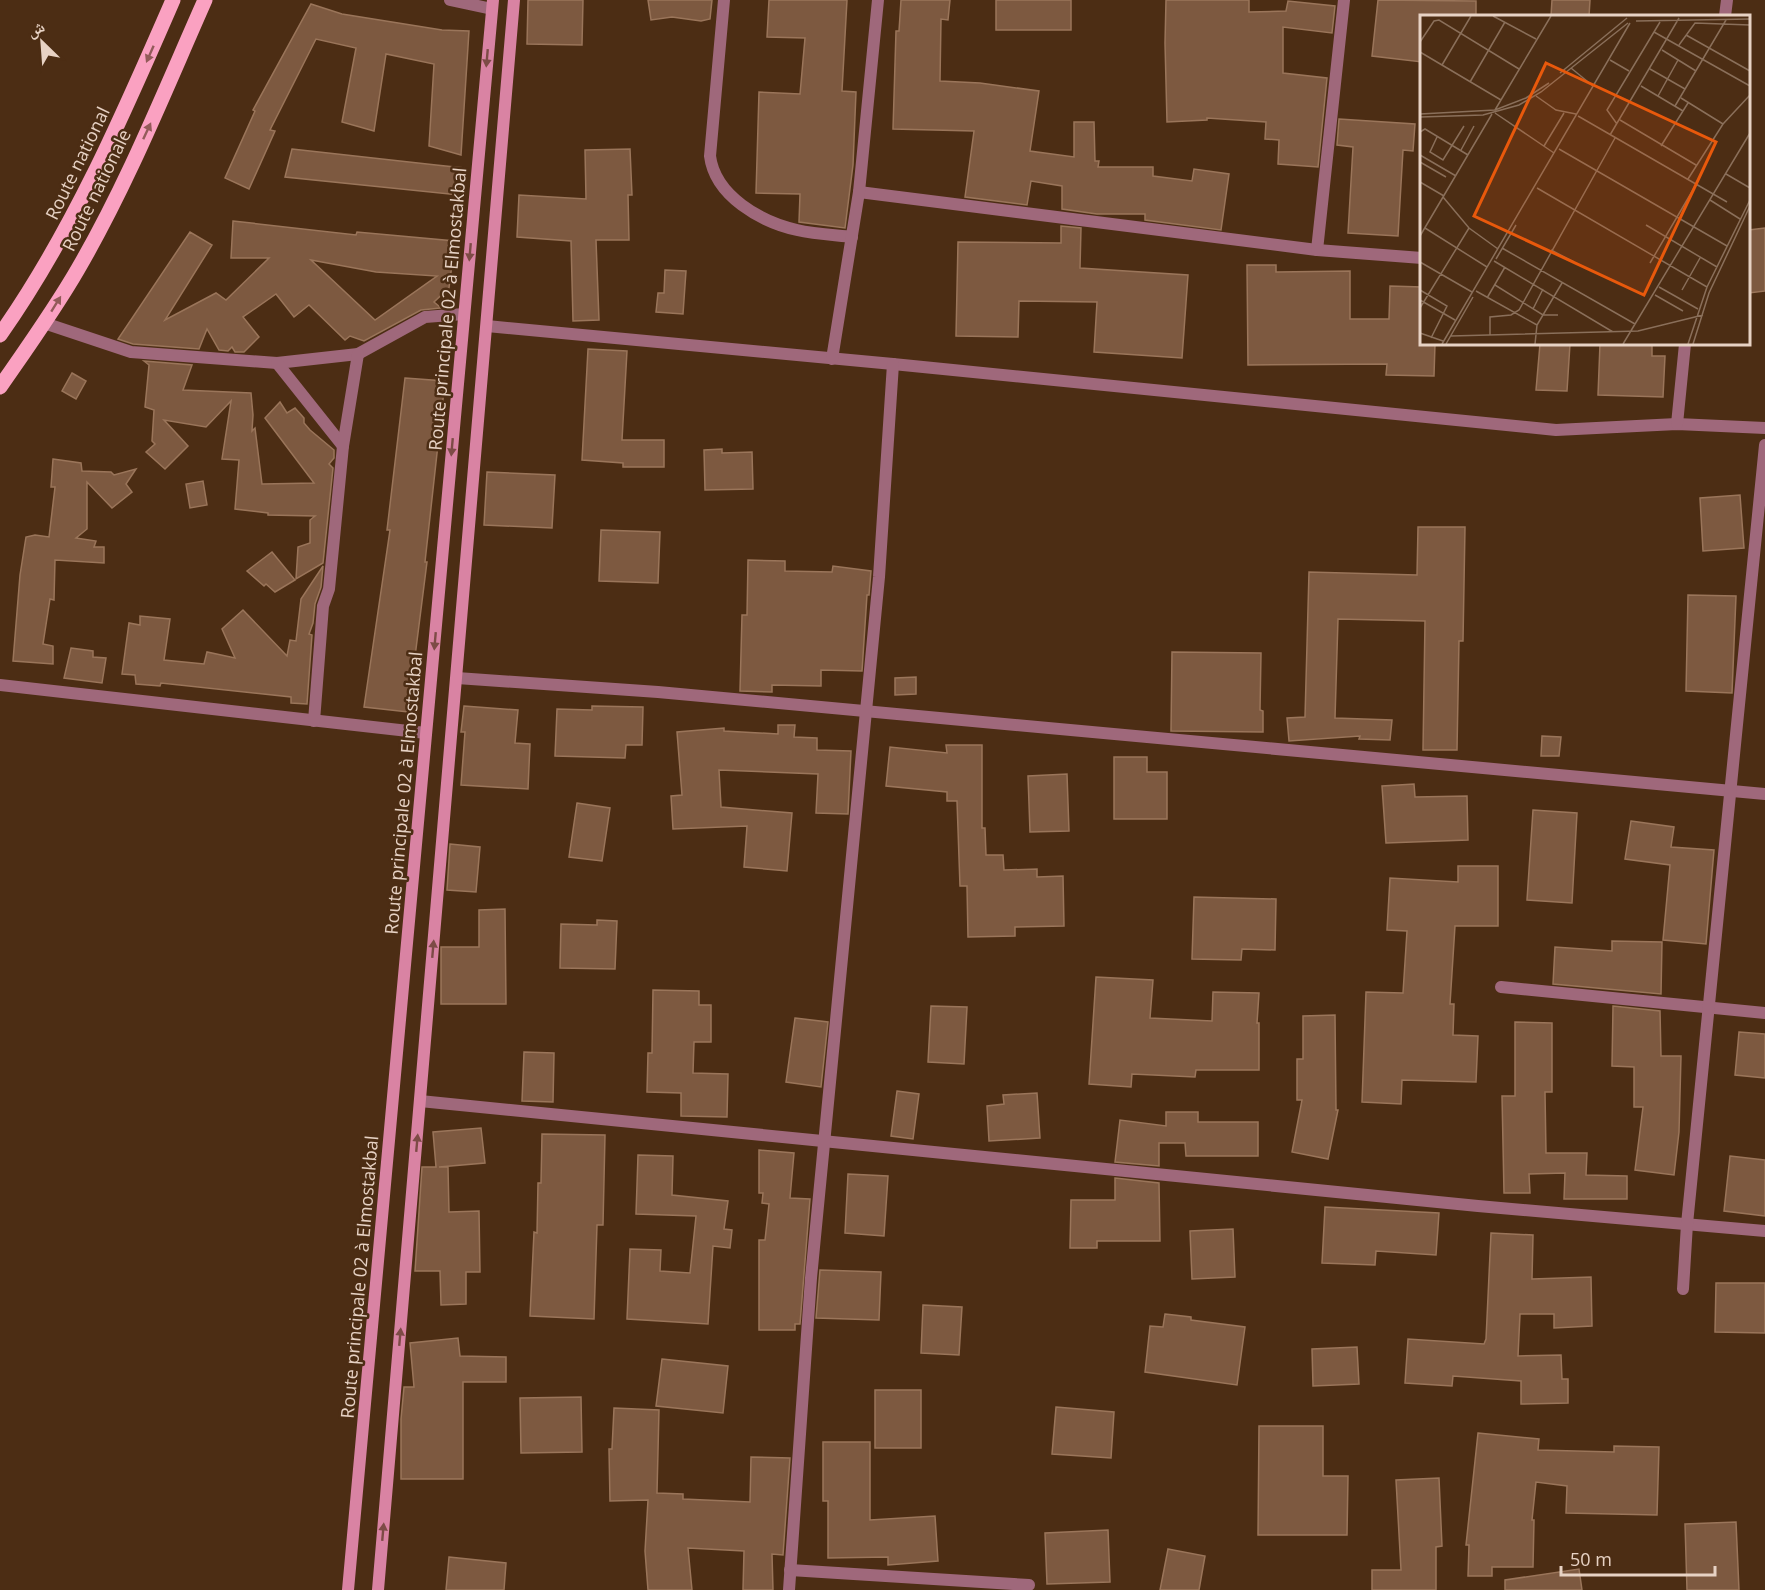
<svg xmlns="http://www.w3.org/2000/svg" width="1765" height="1590" viewBox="0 0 1765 1590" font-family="'Open Sans','Noto Naskh Arabic',sans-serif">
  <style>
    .building { fill: #7d5940; stroke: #9a755a; stroke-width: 1.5; fill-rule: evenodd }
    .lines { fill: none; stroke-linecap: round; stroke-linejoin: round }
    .street { stroke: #9f687b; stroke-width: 12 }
    .secondary { stroke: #d983a3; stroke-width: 12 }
    .primary { stroke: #faa1c1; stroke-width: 15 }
    .oneway { fill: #925b59 }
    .oneway2 { fill: #7d4b46 }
    .labels { text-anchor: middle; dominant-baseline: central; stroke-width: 5; stroke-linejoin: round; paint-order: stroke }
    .street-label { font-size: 18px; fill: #e7d2c4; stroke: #4c2d14 }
    .inset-road { fill: none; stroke: #8a6f5a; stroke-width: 1.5 }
    .view { fill: #e8590c; fill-opacity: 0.15; stroke: #e8590c; stroke-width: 3 }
    .inset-edge { fill: none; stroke: #e7d2c4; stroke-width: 3 }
  </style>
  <rect width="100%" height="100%" fill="#4c2d14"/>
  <g class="building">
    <path d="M528,0H583L582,45L527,44Z"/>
    <path d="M648,0H712L710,19L701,21L672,17L651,20Z"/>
    <path d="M769,0H847L842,91L856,92L853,165L845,228L799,222L800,194L756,193L759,92L800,94L805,38L767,37Z"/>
    <path d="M901,0H950L948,20L941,19L940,81L980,83L1039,91L1030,151L1074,157V122H1094L1095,161H1099L1098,167H1153V176L1192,181L1194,169L1229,174L1221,230L1145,220V214H1097L1062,209V186L1031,181L1027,205L965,197L974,131L893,129L896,31H899Z"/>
    <rect x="996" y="0" width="75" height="30"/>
    <path d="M1166,0H1249V12L1286,11L1288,1L1335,6L1332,33L1283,27V73L1327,78L1318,167L1278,164L1279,140L1265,139L1266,122L1207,118V120L1167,122L1165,43Z"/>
    <path d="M1378,0L1476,1V16H1422V62L1372,56Z"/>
    <path d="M1552,0H1590L1589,16H1551Z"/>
    <path d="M311,4L342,14L442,30L469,31L461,155L429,146L434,64L386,54L374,131L342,122L356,48L316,39L270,130L275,131L249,189L225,178L255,111L253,110Z"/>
    <path d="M1339,119L1415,124L1413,151L1403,150L1398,236L1348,233L1353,147L1337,145Z"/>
    <path d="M292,149L436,165L464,168L459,195L285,177Z"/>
    <path d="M630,149L632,195H628L629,240H596L599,320L573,321L571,241L517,237L519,195L586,199L585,150Z"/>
    <path d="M233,221L356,235L357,232L455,241L449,288L434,302L441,308L421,310L364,341L350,336L345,340L309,305L294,317L276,294L243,317L259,337L244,352H235L232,347L228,351L219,350L207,329L199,349L133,344L118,339L190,232L212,245L165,320L216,293L226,300L269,258H231ZM311,260L376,272L437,276L375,320Z"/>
    <path d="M1061,226L1081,228L1080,268L1188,275L1182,358L1094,352L1097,302L1019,301L1018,337L956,336L958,242L1061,243Z"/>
    <path d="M1765,228V291L1749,293V230Z"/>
    <path d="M1247,265H1276V272L1350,271V319H1389L1390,286L1422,287V344H1435L1434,376L1386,375L1387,364L1248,365Z"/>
    <path d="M665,270L686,271L683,314L656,312L658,293H664Z"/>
    <path d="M1540,344H1570L1567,391L1536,390Z"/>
    <path d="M1600,344L1652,345V356H1665L1663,397L1598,395Z"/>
    <path d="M588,349L627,351L622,440H664V467H623V463L582,460Z"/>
    <path d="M144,361L192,365L183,390L251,393L253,415L252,431L255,428L262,484L314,483L265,418L280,402L287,413L295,408L304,418V423L310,430L334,450V458L329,464L333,468L323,563L296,579L298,547L310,543V520L315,516L268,515V513L235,509L239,460L222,459L231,401L206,427L164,420L188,446L165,469L146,452L155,444L152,441L154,410L145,407L149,365Z"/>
    <path d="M72,373L86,381L76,399L62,391Z"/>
    <path d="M405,378L445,381L425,562H427L408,712L364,707L390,530H387Z"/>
    <path d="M722,449V453L752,452L753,489L705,490L704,450Z"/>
    <path d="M53,459L81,463L82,471L111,472L114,475L136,469L126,484L132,492L112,508L87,482V529L76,538L96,541L94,547H104V563L55,560L54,600L50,599L43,644L53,646V664L13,661L20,575L26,537L35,535L49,537L55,487H51Z"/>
    <path d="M487,472L555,475L552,528L484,525Z"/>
    <path d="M203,481L207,505L190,508L186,484Z"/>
    <path d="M1740,495L1744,548L1703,551L1700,498Z"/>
    <path d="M1418,527H1465L1463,641H1459L1457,750H1423L1425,621L1338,619L1335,718L1392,720L1390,740L1359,739L1360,736L1289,741L1287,718L1305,717L1309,572L1417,575Z"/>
    <path d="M601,530L660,532L658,583L599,581Z"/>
    <path d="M272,552L295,580L275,592L266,584L264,586L247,571Z"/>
    <path d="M748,560L785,561V571L832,572L833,566L871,571L869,595H867L862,671L821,670V686L772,685V692L740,691L742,615H747Z"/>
    <path d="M323,566L321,587L315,604L313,623L309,634L312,635L307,704L291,703V697L161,683L160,686L136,684L135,675L122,674L129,623L140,625V616L170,619L164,660L204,664L207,652L235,658L222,629L243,610L287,656L290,640L296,641L301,599Z"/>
    <path d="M1688,595L1736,596L1732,693L1686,691Z"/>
    <path d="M71,648L93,651V657L106,658L102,683L64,678Z"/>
    <path d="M1172,652L1261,653L1260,710L1263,711V732L1171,731Z"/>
    <path d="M916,677V694L895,695V678Z"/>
    <path d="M464,706L518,710L515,743L530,744L528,789L461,785L465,732H461Z"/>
    <path d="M592,706L643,707L642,745H626L625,758L555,756L557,709L592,710Z"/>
    <path d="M778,725H795L794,737L817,738V750L851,751L848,814L816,813L818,774L719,770L721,807L792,813L787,871L744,867L747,826L673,829L671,796L682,795L677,732L724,728V731L778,734Z"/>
    <path d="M1542,736L1561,737L1559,756H1541Z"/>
    <path d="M946,745H982V828H985L986,855H1003L1004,870L1037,869V877L1063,876L1064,926L1015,927V936L968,937L967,886H960L957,801H947V792L886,786L890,747L947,753Z"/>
    <path d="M1114,757H1147V772H1167V819H1114Z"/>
    <path d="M1067,774L1069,831L1030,832L1028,776Z"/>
    <path d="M1414,784L1415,797L1467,796L1468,840L1386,843L1382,786Z"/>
    <path d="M577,803L610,808L602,861L569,857Z"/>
    <path d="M1533,810L1577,813L1572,903L1527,900Z"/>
    <path d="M1631,821L1674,827L1671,847L1714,850L1706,944L1663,940L1670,865L1625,859Z"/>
    <path d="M450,844L480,847L476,892L447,890Z"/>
    <path d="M1458,866H1498V926H1455L1450,1004H1454L1453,1035L1478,1036L1476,1082L1402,1080L1401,1104L1362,1102L1366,992L1403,993L1407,931L1387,930L1390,878L1458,882Z"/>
    <path d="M1194,897L1276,899L1275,950L1242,949L1241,960L1192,959Z"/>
    <path d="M505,909L506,1004H441V947H479V910Z"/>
    <path d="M597,920L617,921L615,969L560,968L561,924L597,925Z"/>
    <path d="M1612,941L1662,942L1661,994L1553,984L1555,947L1612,951Z"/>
    <path d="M1096,977L1153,980L1150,1018L1212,1021L1213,992L1259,993L1257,1023H1259V1070H1196L1195,1077L1132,1074L1131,1087L1089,1084Z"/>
    <path d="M653,990L699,991V1005H711V1042H694L693,1073L728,1074L727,1117L681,1116V1093L647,1092L648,1053H652Z"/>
    <path d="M931,1006L967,1007L964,1064L928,1062Z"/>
    <path d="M1613,1006L1660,1011L1661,1056H1681L1679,1132L1674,1175L1635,1170L1643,1107H1634V1067L1612,1066Z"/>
    <path d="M1335,1015L1336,1110H1338L1328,1159L1292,1152L1302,1100H1297V1059H1303V1016Z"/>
    <path d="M795,1018L828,1022L821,1087L786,1082Z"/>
    <path d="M1515,1022L1552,1023V1092H1545L1546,1153H1587L1586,1175L1627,1176V1199H1564L1565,1173L1529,1174L1530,1193H1504L1502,1096H1515Z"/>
    <path d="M1739,1032L1765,1034V1078L1735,1075Z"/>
    <path d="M524,1052L554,1053L553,1102L522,1101Z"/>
    <path d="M897,1091L919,1094L913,1139L891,1136Z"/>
    <path d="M1037,1093L1040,1138L989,1141L987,1106L1004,1104L1003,1095Z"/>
    <path d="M1166,1112H1198V1122H1258V1156H1186L1185,1143H1159V1166L1115,1162L1120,1120L1166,1126Z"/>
    <path d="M481,1128L485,1163L439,1167H448L449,1212L479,1211L480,1272H466V1304L441,1305L440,1271H415L422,1167H436L433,1132Z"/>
    <path d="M542,1134L605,1135L603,1225H597L594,1319L530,1316L534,1232L537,1233L538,1183H541Z"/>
    <path d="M759,1150L794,1153L790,1198L810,1199L800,1324H795V1330H759V1240H765L769,1204L762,1203L763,1193H759Z"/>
    <path d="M638,1155L673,1156L672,1195L728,1201L724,1229L732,1230L730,1248L713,1246L708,1324L627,1319L630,1249L661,1250L660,1271L690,1273L696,1216L636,1214Z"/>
    <path d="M1730,1156L1765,1160V1216L1724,1211Z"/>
    <path d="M848,1174L888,1176L884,1236L845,1233Z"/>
    <path d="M1115,1178L1159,1183L1160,1241H1097V1248H1070L1071,1200H1115Z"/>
    <path d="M1325,1207L1439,1213L1436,1255L1376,1251L1375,1265L1322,1263Z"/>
    <path d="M1233,1229L1235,1277L1192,1279L1190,1231Z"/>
    <path d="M1491,1233L1533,1235L1532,1279L1591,1277L1592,1326L1554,1328V1314H1520L1518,1356L1561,1355L1562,1379H1568V1403L1521,1404V1381L1453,1376L1452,1386L1405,1383L1408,1339L1484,1344L1486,1339Z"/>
    <path d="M820,1270L881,1272L879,1320L816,1318Z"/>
    <path d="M1716,1283H1765V1333L1715,1332Z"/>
    <path d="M923,1305L962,1307L959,1355L921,1353Z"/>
    <path d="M1165,1314L1191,1317V1320L1245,1327L1237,1385L1145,1372L1150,1326L1163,1327Z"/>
    <path d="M458,1338L460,1356L506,1357V1382H463V1479H401V1419L404,1387H414L410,1343Z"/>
    <path d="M1357,1347L1359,1384L1313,1386L1312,1349Z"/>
    <path d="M662,1359L728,1366L723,1413L656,1406Z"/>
    <rect x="875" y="1390" width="46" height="58"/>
    <path d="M581,1397L582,1452L521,1453L520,1398Z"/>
    <path d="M1056,1407L1114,1412L1111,1458L1052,1454Z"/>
    <path d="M614,1408L659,1410L657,1493L683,1494V1499L750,1502L751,1457L790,1458L783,1555L772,1554L773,1590H743L744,1551L688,1548L692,1590H648L645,1551L648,1500L610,1501L609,1449H612Z"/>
    <path d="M1259,1426H1323V1476H1348L1347,1535H1258Z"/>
    <path d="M1478,1433L1539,1439L1538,1450L1614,1452V1446L1659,1447L1657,1515L1566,1513L1567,1486L1536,1482L1532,1520H1534L1533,1567H1492V1576H1468L1469,1545H1466Z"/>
    <path d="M823,1442H870V1520L935,1516L938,1561L888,1565V1557L828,1558V1501H823Z"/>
    <path d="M1439,1478L1442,1546L1436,1547V1590H1372V1570H1401L1396,1480Z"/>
    <path d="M1736,1522L1739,1590H1687L1685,1524Z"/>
    <path d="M1108,1530L1110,1582L1047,1584L1045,1533Z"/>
    <path d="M1168,1549L1205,1556L1199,1590H1160Z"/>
    <path d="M449,1557L506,1563L504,1590H446Z"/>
    <path d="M1579,1569L1582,1590H1505V1580Z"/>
  </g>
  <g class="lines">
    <g class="street">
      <path d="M450,0L492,9"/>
      <path d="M724,0L710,156C715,196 761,222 797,230C814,234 834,235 852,237"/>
      <path d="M1725,16L1727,0"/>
      <path d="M859,192L1317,250L1422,258"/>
      <path d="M1317,250L1344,0"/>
      <path d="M44,323L131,352L277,363L358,354L425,317L464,314"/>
      <path d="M487,326L893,364L1556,430L1677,424L1765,428"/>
      <path d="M832,359L859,192L878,0"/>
      <path d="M277,363L343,446"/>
      <path d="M1677,424L1685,344"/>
      <path d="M457,678L658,692L1765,794"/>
      <path d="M0,685L426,733"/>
      <path d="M314,721L323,606L329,589L343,446L358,354"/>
      <path d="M1501,987L1765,1013"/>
      <path d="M420,1101L1478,1206L1765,1231"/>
      <path d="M1683,1289L1687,1224L1765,445"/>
      <path d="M790,1570L1029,1585"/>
      <path d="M789,1590L811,1278L879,577L893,364"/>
    </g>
    <g class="secondary">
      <path d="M348,1590L493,0"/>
      <path d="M378,1590L514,0"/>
    </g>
    <g class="primary">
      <path d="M0,335C73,231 123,115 173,0"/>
      <path d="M0,387C27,348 55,309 78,269C128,183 165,90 205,0"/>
    </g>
  </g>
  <defs><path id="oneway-solid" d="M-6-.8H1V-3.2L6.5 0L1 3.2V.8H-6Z" transform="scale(1.5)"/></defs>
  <g class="oneway">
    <use href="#oneway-solid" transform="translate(150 54) rotate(114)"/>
    <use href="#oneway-solid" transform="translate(147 131) rotate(-65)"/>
    <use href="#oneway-solid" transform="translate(56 304) rotate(-58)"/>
  </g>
  <g class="oneway2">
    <use href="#oneway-solid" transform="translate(487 58) rotate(95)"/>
    <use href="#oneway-solid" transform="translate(470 252) rotate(95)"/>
    <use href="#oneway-solid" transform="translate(452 447) rotate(95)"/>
    <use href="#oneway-solid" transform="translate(435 641) rotate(95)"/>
    <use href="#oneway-solid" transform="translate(433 949) rotate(-85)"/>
    <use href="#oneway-solid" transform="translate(417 1143) rotate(-85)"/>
    <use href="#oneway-solid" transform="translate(400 1337) rotate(-85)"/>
    <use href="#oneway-solid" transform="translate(383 1532) rotate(-85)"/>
  </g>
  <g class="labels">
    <g class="street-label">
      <text transform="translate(77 163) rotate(-64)">Route national</text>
      <text transform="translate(96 190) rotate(-64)">Route nationale</text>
      <text transform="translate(447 309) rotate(-85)">Route principale 02 à Elmostakbal</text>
      <text transform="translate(403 793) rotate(-85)">Route principale 02 à Elmostakbal</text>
      <text transform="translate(359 1277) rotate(-85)">Route principale 02 à Elmostakbal</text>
    </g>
  </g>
  <g transform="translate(1420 15)">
    <rect width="330" height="330" fill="#4c2d14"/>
    <path class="inset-road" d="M73,1L116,24M216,6L330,4M234,17L330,71M266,20L330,56M0,27L14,6L19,5L99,54M259,30L275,8L330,10M242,35L276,56M0,37L81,85M190,45L209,56M22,50L51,1M151,53L173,71M230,54L265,74M140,58L207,3M50,67L85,7M221,71L263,96M116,81L136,95L156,99M238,81L258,45M261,83L303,109M255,91L306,5M75,95L131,1M75,98L134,138M0,99L75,95L106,83L129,68M158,101L307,187M0,102L63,100L99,90L121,77L208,8M200,105L276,150M197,109L187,95L240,7M0,117L5,114L48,140M190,120L259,3M17,122L10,137L23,145L44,111M124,131L144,98M241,131L268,88M139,134L307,231M41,135L54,111M0,140L36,161M0,147L26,162M306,159L330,173M268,164L303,109L330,80M0,167L24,181M117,173L287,272M23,182L49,213L78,234M290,185L320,204M226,210L297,252M5,213L67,252M0,221L72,99M82,233L215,309M131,235L154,247M76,244L96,210M74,246L193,317M0,247L52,277M230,248L277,168M75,270L123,300H138M239,272L278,294M0,275L27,291L11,323M262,275L280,243M56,276L117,310M235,280L263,296M67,283L85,252M0,285L35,305M0,293L49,213M113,294L123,274M0,318L23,326M70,320V302L91,300L99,295L195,123M31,321L218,316L283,300M22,329L210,8M26,329L53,282M115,329L117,310L142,268M203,329L330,118M268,329L287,272L330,185M273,329L289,278L330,191"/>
    <path class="view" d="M126,48L296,127L224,280L54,201Z"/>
    <rect width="330" height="330" class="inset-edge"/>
  </g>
  <g transform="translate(42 42) rotate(335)" stroke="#4c2d14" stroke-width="4.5" paint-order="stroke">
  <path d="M0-4.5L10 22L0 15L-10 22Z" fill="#e7d2c4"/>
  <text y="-9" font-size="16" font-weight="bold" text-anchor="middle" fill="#e7d2c4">ش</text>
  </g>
  <path d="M1561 1566v9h154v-9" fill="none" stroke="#e7d2c4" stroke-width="3"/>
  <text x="1570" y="1566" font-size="18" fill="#e7d2c4" stroke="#4c2d14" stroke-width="4.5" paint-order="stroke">50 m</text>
</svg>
